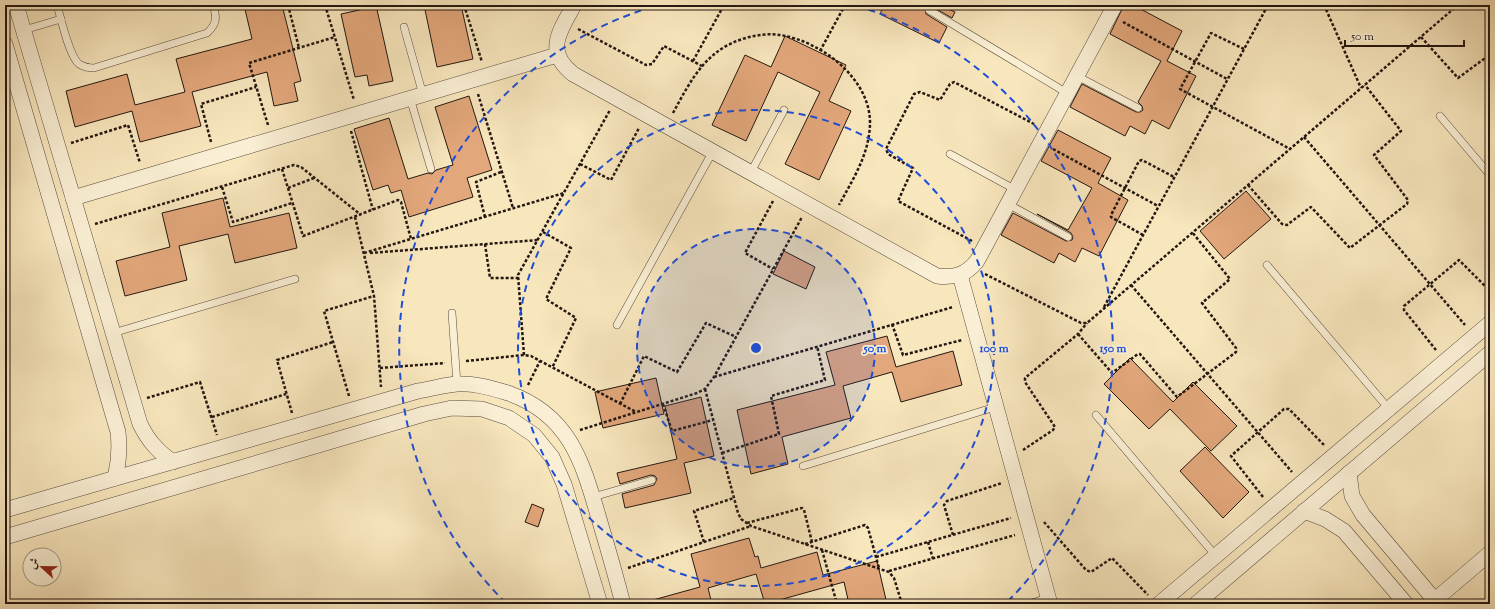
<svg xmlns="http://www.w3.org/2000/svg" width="1495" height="609" viewBox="0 0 1495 609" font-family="'Sorts Mill Goudy',Amiri,serif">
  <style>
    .building { fill: #e2a77b; stroke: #231711 }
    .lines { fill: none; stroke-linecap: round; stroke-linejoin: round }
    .lane-casing { stroke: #584b3c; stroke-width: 8 }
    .street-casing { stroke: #584b3c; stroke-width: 16 }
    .path { stroke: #231711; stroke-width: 2.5; stroke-dasharray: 3 2; stroke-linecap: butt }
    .lane { stroke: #faefd4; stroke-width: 7 }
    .street { stroke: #faefd4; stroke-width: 15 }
    .ring { fill: none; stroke: #1d4ed8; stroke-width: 2; stroke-dasharray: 7 5 }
    .centre { fill: #1d4ed8; stroke: #faefd4; stroke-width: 2 }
    .ring-label { font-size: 12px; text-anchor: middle; font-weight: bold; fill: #1d4ed8; stroke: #faefd4; stroke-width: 3.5; stroke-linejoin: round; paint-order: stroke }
  </style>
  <rect width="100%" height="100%" fill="#f8e6bd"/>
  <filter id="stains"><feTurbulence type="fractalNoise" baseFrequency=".005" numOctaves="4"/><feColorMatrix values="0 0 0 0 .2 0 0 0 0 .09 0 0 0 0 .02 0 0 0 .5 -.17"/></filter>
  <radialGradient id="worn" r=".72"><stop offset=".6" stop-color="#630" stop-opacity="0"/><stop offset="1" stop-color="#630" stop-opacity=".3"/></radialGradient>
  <g class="building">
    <path d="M244,5H282L301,81L294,83L298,101L274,106L267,72L192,92L201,126L140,142L132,111L75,127L66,91L127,74L135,105L185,92L176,59L252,39Z"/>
    <path d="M363,5H376L393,81L369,86L367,75L355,77L341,14L364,9Z"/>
    <path d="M424,5H461L473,59L437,67Z"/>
    <path d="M884,5H940L955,12L952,18L931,6L927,5L925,8L926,14L947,27L939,43L880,14Z"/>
    <path d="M1124,5H1133L1182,31L1167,61L1196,76L1169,129L1152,120L1145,134L1130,126L1125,136L1070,107L1082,84L1136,112H1140L1143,110L1142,106L1138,102L1161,61L1110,34Z"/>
    <path d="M785,36L846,65L829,101L851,111L819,180L785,164L820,92L778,72L746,141L712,125L745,55L771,67Z"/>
    <path d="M469,96L492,170L467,178L473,197L409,217L401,190L391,193L388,185L373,190L354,129L389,118L408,179L428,173L432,174L436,170L453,165L435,107Z"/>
    <path d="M1058,130L1111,158L1098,183L1128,200L1099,256L1082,248L1075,262L1059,253L1054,263L1001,235L1013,213L1066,241L1072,240L1073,237L1071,233L1037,214L1068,230L1092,188L1041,161Z"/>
    <path d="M1246,191L1271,219L1224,259L1200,231Z"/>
    <path d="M223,198L230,227L289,213L297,248L235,263L228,234L179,246L187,280L125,296L116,261L170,247L162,213Z"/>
    <path d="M784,251L815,267L806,289L773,274Z"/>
    <path d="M887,336L896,367L953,351L962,385L901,402L892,372L843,386L851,418L782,437L788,464L751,474L737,410L835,385L826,352Z"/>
    <path d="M1130,358L1173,402L1193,382L1237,426L1211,451L1170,409L1149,429L1104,384Z"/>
    <path d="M656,378L664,414L603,428L595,392Z"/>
    <path d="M701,397L714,456L684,463L691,493L625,508L622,494L654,485L657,479L655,476L651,475L620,484L617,473L677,459L665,406Z"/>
    <path d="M1205,447L1249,492L1223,518L1180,471Z"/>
    <path d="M532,504L544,509L538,527L525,522Z"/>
    <path d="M749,538L755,557L758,556L761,568L817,552L823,575L877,561L887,604H849L844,582L765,604L756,574L708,588L712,604H654L653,600L700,587L691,554Z"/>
  </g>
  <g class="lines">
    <g class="lane-casing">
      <g id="lane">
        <path d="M57,5C61,18 69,56 79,64C84,67 88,68 94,68L207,33C217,24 217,17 213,5"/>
        <path d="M929,10L1067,93"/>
        <path d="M404,27L423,95"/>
        <path d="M24,30L61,19"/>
        <path d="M1077,76L1138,108"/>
        <path d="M410,98L431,169"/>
        <path d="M1440,116L1490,175"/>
        <path d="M950,154L1016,190"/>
        <path d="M751,172L784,110"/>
        <path d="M1008,204L1068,237"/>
        <path d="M1267,265L1389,409"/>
        <path d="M452,313L457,384"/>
        <path d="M617,325L713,151"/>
        <path d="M113,333L295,279"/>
        <path d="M1096,415L1216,556"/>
        <path d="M803,466L995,407"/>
        <path d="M593,497L652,480"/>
        <path d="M1028,604L1048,598"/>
      </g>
    </g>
    <g class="street-casing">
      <g id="street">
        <path d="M16,5L140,424C148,440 157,451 173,462"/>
        <path d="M574,5C560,31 544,51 573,74L937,276C954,278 966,275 977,261L1115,5"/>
        <path d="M5,44L118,432C120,449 119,462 115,478"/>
        <path d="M73,198L557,55"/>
        <path d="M960,275L1050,604"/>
        <path d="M1349,473L1352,496L1363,515L1438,604"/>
        <path d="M5,510L418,391C431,389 444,385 457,384C475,383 491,388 508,393C571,415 583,464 600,522C608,549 616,577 623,604"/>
        <path d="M1304,511L1325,519L1344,531L1406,604"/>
        <path d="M5,537L424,414L452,408L482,409L509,418L534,435L552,457L564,484L600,604"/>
        <path d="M1435,600L1490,553"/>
        <path d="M1159,604L1490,323"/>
        <path d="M1196,604L1490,353"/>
      </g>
    </g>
    <g class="path">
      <path d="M288,5L299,48"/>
      <path d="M325,5L354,100"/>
      <path d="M464,5L482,62"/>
      <path d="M547,5L555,9"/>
      <path d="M1324,5L1361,88"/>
      <path d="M1489,5L1490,6"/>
      <path d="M1123,22L1227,79"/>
      <path d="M578,29L646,65L652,64L664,46L702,66"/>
      <path d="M1421,37L1458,78L1484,59L1490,64"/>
      <path d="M1244,49L1211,33L1180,89L1290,149"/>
      <path d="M820,51L845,5"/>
      <path d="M693,61L724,5"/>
      <path d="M478,94L513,208"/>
      <path d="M673,113C685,91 697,67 717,52C734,39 760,32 780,35C821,41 871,79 870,124C869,155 853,179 839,205"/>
      <path d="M268,125L249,63L335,37"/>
      <path d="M351,131L373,210"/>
      <path d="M1304,137L1465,325"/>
      <path d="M211,142L201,104L256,87"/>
      <path d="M71,143L128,125L140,163"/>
      <path d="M1053,149L1158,206"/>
      <path d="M580,164L611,180L639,128"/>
      <path d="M282,169L303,236L398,200L401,202L411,239"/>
      <path d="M1248,185L1282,224L1287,225L1311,207L1350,248L1407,204L1408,200L1374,155L1401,131L1365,85"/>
      <path d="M222,187L233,222L292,203"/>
      <path d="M288,188L314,178"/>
      <path d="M773,201L745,253L773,269"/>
      <path d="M355,217L374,296L381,387"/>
      <path d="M485,217L476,182L501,172"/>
      <path d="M95,224L294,165L301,167L361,215"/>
      <path d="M543,232L571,248L546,299L576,318L552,368"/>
      <path d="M1143,235L1111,217V215L1139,161L1142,160L1174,177"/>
      <path d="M972,241L898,201L913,168L888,154L886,149L914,94L920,92L940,100L950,84L954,82L1034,124"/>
      <path d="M485,244L490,278H518"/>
      <path d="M364,253L564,193"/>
      <path d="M370,253L538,240"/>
      <path d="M985,274L1081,323H1087L1458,5"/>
      <path d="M1131,285L1292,472"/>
      <path d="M1104,307L1268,5"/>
      <path d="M892,324L903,355L962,340"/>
      <path d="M1078,334L1112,373L1138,354H1140L1177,397L1236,352V348L1202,303L1230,279L1192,232"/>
      <path d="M1436,350L1404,310V306L1459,260L1490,291"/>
      <path d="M524,355L518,275L610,110"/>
      <path d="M466,361L524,355L531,356L636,412"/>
      <path d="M380,368L445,363"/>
      <path d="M714,377L953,307"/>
      <path d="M528,385L540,361"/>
      <path d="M705,389L738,513L741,519L751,526L889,572L894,578L902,604"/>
      <path d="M349,396L324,311L374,296"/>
      <path d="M147,398L200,382L217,435"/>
      <path d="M620,404L644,356L677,372L706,323L736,337"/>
      <path d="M663,404L672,431L713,420"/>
      <path d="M292,413L277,360L333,342"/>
      <path d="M212,417L286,394"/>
      <path d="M580,430L697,393L705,389L714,377L802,217"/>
      <path d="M1023,450L1053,430L1055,427L1025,382V378L1078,334L1087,323"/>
      <path d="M722,453L779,434L771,396L825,380L817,346"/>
      <path d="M1263,497L1231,456L1284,409H1289L1324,445"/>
      <path d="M1044,522L1086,570L1091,572L1112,558L1148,595"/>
      <path d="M747,523L802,508L804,510L812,542"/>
      <path d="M953,535L944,505L947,501L1002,483"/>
      <path d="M704,542L694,511L734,498"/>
      <path d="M928,542L933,559"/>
      <path d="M805,544L865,525L868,528L879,568"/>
      <path d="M822,550L837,604"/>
      <path d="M876,557L1011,518"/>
      <path d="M628,568L751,526"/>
      <path d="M889,571L1015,535"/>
    </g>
    <use href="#lane" class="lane"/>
    <use href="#street" class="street"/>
  </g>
  <circle cx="756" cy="348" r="119" fill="#1d4ed8" fill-opacity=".12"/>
  <g class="ring">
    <circle cx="756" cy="348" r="119"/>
    <circle cx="756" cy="348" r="238"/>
    <path d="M506 603A357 357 0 0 1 655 6M857 6A357 357 0 0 1 1006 603"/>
  </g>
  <circle cx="756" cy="348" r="6" class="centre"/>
  <g class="ring-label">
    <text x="875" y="352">50 m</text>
    <text x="994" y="352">100 m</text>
    <text x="1113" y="352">150 m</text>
  </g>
  <rect width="1495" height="609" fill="none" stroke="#f8e6bd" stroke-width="20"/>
  <rect x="6" y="6" width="1483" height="597" fill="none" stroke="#231711" stroke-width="2"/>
  <rect x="10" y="10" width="1475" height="589" fill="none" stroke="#231711"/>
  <g transform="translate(42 567) rotate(292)"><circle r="19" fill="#faefd4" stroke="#a49986"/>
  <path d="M0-3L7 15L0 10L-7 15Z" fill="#8f2418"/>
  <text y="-6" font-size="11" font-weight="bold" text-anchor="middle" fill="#231711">ش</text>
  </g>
  <path d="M1345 40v6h119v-6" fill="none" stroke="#231711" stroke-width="2"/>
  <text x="1351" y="40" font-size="12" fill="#231711" stroke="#faefd4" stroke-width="3" paint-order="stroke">50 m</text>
  <rect width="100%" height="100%" filter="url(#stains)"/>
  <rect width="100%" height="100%" fill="url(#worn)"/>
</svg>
